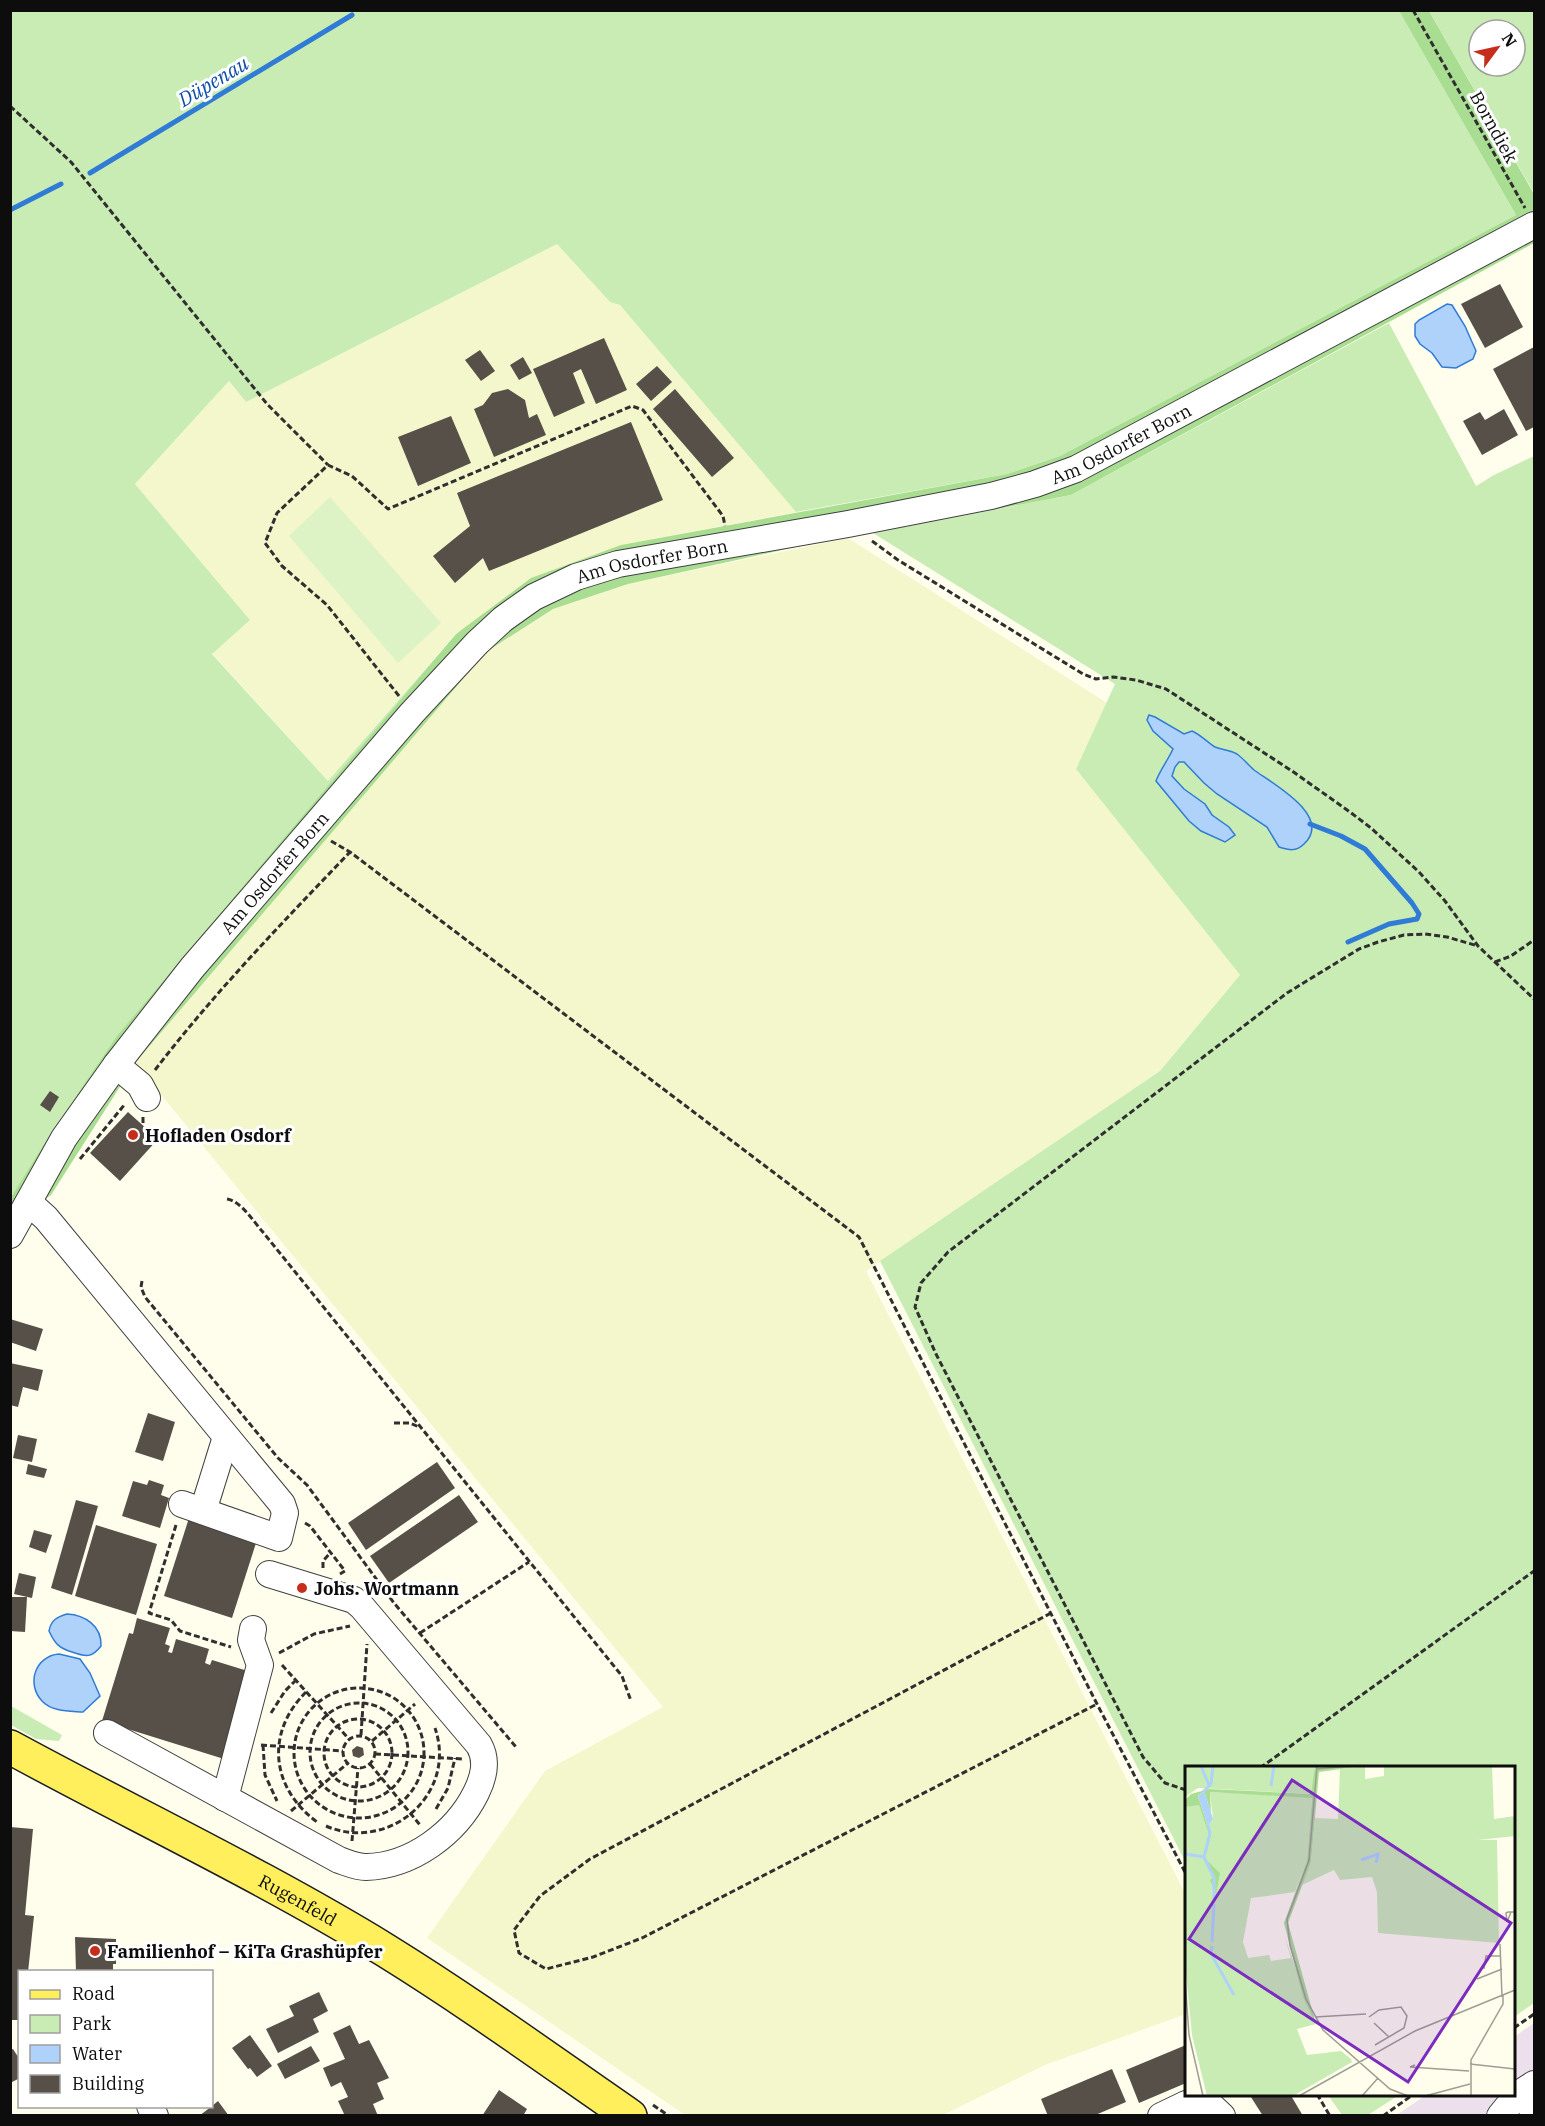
<svg xmlns="http://www.w3.org/2000/svg" width="1545" height="2126" viewBox="0 0 1545 2126" font-family="'IBM Plex Serif',serif">
  <style>
    .industrial { fill: #ece0ec }
    .farmland { fill: #f4f7cb }
    .green { fill: #c9ecb4; fill-rule: evenodd }
    .forest { fill: #a9de92 }
    .pitch { fill: #ddf3c6 }
    .water { fill: #aed2fa; stroke: #307bd6; stroke-width: 1.5 }
    .lines { fill: none; stroke-linecap: round; stroke-linejoin: round }
    .stream { stroke: #307bd6; stroke-width: 5 }
    .building { fill: #565049 }
    .minor-casing { stroke: #404040; stroke-width: 28 }
    .major-casing { stroke: #1e1e1e; stroke-width: 36 }
    .path { stroke: #2f2f2f; stroke-width: 3; stroke-dasharray: 6 3; stroke-linecap: butt }
    .minor { stroke: #fff; stroke-width: 26 }
    .major { stroke: #ffef5d; stroke-width: 33 }
    .poi-dot { fill: #c62d1c; stroke: #fff; stroke-width: 2 }
    .labels { text-anchor: middle; dominant-baseline: central; stroke-width: 6; stroke-linejoin: round; paint-order: stroke }
    .street-label { font-size: 18px; fill: #0d0d0d; stroke: #fff }
    .poi-label { font-size: 18px; font-weight: bold; fill: #0d0d0d; stroke: #fff; text-anchor: start }
    .water-label { font-size: 20px; font-style: italic; fill: #0e4ea7; stroke: #fff }
    .inset-river { fill: none; stroke: #aed2fa; stroke-width: 3 }
    .inset-road { fill: none; stroke: #9e9e93; stroke-width: 1.5 }
    .view { fill: #7b2cbf; fill-opacity: 0.15; stroke: #7b2cbf; stroke-width: 3 }
    .inset-edge { fill: none; stroke: #0d0d0d; stroke-width: 3 }
  </style>
  <rect width="100%" height="100%" fill="#fffeed"/>
  <path class="industrial" d="M1534,2023V2115L1395,2116L1426,2095L1514,2094V2037Z"/>
  <g class="farmland">
    <path d="M557,244L610,302L620,305L796,512L621,545L456,633L328,781L212,653L250,620L135,484L229,381L246,402Z"/>
    <path d="M848,538L1107,703L1076,769L1240,975L1160,1071L866,1271L1186,1895V2014L1045,2065L943,2115H685L427,1938L545,1771L663,1707L135,1063L486,652L553,609L628,584Z"/>
  </g>
  <g class="green">
    <path d="M11,11H1399L1516,215L1060,456L1007,474L796,512L620,305L610,302L557,244L246,402L229,381L135,484L250,620L212,654L328,781L456,634L118,1036L51,1133L11,1199Z"/>
    <path d="M1429,11H1534V194V193ZM1479,30H1515V66H1479Z"/>
    <path d="M1389,323L1476,486L1494,475L1534,456V2003L1514,2017V1768H1186V1863L880,1261L1160,1071L1240,975L1076,769L1115,684L873,533L1071,495Z"/>
    <path d="M11,1706L62,1735L59,1741L36,1739L11,1725Z"/>
    <path d="M1328,2095H1399L1368,2115H1342Z"/>
  </g>
  <path class="forest" d="M1399,11H1429L1534,194V243L1071,495L791,548L628,584L553,609L486,652L135,1063L51,1195L11,1223L10,1199L51,1133L117,1036L456,634L531,578L621,545L1007,474L1060,456L1516,215Z"/>
  <path class="pitch" d="M330,497L441,623L398,663L289,536Z"/>
  <g class="water">
    <path d="M1447,304L1452,305L1465,326L1476,351L1473,359L1456,368L1442,367L1432,353L1420,344L1415,336V324L1419,320Z"/>
    <path d="M1149,715L1155,717L1184,734L1192,731C1201,735 1207,742 1215,747C1222,750 1230,750 1237,754C1243,758 1248,765 1254,770C1270,782 1334,816 1304,844C1296,852 1289,850 1279,847L1267,827L1217,794L1204,783L1184,762H1179L1175,767L1172,776L1184,789L1205,804L1212,815L1229,827L1235,835L1225,842L1201,831L1189,821L1156,781C1160,770 1168,760 1173,749L1153,731L1147,720Z"/>
    <path d="M67,1614C85,1615 102,1626 101,1646C92,1658 86,1657 72,1652C59,1648 55,1644 49,1631C51,1620 57,1617 67,1614Z"/>
    <path d="M59,1654L80,1659L90,1673L100,1696L83,1712C70,1711 52,1712 42,1701C26,1684 35,1656 59,1654Z"/>
  </g>
  <g class="lines">
    <g class="stream">
      <path d="M90,173L352,15"/>
      <path d="M10,210L61,184"/>
      <path d="M1310,824L1341,836L1365,849L1412,903L1419,914L1417,919L1389,924L1348,942"/>
    </g>
  </g>
  <g class="building">
    <path d="M1500,284L1523,327L1485,348L1461,304Z"/>
    <path d="M604,338L627,390L596,404L581,369L573,373L585,403L554,417L533,369Z"/>
    <path d="M1534,347V427L1526,431L1493,369Z"/>
    <path d="M480,350L495,371L481,381L465,360Z"/>
    <path d="M523,357L532,373L519,380L510,365Z"/>
    <path d="M657,366L672,382L651,401L636,384Z"/>
    <path d="M508,389L525,400L529,418L537,414L546,435L494,457L474,409L483,405L492,393Z"/>
    <path d="M675,389L734,458L712,477L653,409Z"/>
    <path d="M1504,409L1518,435L1482,455L1463,421L1480,412L1485,420Z"/>
    <path d="M451,416L471,463L418,486L398,437Z"/>
    <path d="M631,422L663,500L489,571L483,558L455,583L433,556L470,526L457,493Z"/>
    <path d="M50,1091L59,1097L50,1112L40,1105Z"/>
    <path d="M128,1112L158,1139L120,1181L90,1153Z"/>
    <path d="M10,1319L43,1329L36,1351L10,1342Z"/>
    <path d="M10,1363L43,1370L38,1391L23,1387L18,1407L10,1405Z"/>
    <path d="M148,1413L175,1422L163,1461L135,1452Z"/>
    <path d="M18,1435L37,1439L32,1462L13,1458Z"/>
    <path d="M437,1462L455,1488L366,1550L348,1523Z"/>
    <path d="M28,1464L47,1469L44,1478L26,1474Z"/>
    <path d="M149,1480L164,1485L161,1495L169,1498L160,1528L122,1516L133,1481L147,1485Z"/>
    <path d="M459,1495L478,1522L389,1583L370,1556Z"/>
    <path d="M76,1500L98,1506L72,1595L51,1588Z"/>
    <path d="M189,1518L257,1540L232,1618L164,1596Z"/>
    <path d="M96,1525L157,1544L136,1615L75,1596Z"/>
    <path d="M34,1530L52,1535L46,1553L29,1547Z"/>
    <path d="M19,1573L36,1577L32,1598L14,1594Z"/>
    <path d="M10,1597H27L25,1632L10,1631Z"/>
    <path d="M137,1618L170,1628L165,1644L170,1646L168,1652L172,1653L176,1639L209,1649L205,1663L210,1665L212,1660L251,1672L224,1759L102,1721L129,1633L133,1634Z"/>
    <path d="M357,1746L363,1748L364,1755L359,1758L353,1756L352,1750Z"/>
    <path d="M10,1827L33,1829L25,1915L34,1916L28,1972H20V2020H10Z"/>
    <path d="M75,1937L116,1939V1964H113V1972H76Z"/>
    <path d="M319,1992L328,2011L313,2019L319,2032L278,2053L266,2029L294,2016L289,2006Z"/>
    <path d="M350,2025L359,2044L369,2040L389,2078L377,2083L384,2099L373,2104L378,2116H345L338,2101L348,2097L341,2082L331,2087L323,2068L345,2059L333,2033Z"/>
    <path d="M250,2035L272,2066L257,2077L250,2068L248,2069L232,2048Z"/>
    <path d="M1186,2045V2083L1139,2103L1126,2070Z"/>
    <path d="M311,2046L320,2061L285,2079L277,2064Z"/>
    <path d="M13,2049L20,2060V2072L18,2073L20,2078L10,2083V2050Z"/>
    <path d="M1112,2069L1126,2102L1093,2116H1048L1041,2099Z"/>
    <path d="M499,2090L527,2109L523,2116H482Z"/>
    <path d="M1249,2094H1290L1303,2116H1263Z"/>
    <path d="M218,2101L229,2116H199L212,2106Z"/>
  </g>
  <g class="lines">
    <g class="minor-casing">
      <g id="minor">
        <path d="M116,1065L140,1085L147,1098"/>
        <path d="M27,1205L36,1209L46,1218L282,1504L285,1513L279,1538L182,1504"/>
        <path id="s1" d="M10,1235L64,1138L116,1065L192,968L412,713L477,643L503,619L534,597L576,577L618,564L848,524L991,496L1035,484L1076,469L1534,225"/>
        <path d="M203,1511L226,1437"/>
        <path d="M107,1733L339,1860C348,1863 357,1867 366,1867C412,1866 456,1833 476,1793C484,1777 488,1761 479,1745L362,1607L354,1600L269,1574"/>
        <path d="M225,1798L260,1665L251,1640L253,1629"/>
        <path d="M1534,2087L1527,2098L1534,2114"/>
        <path d="M150,2106L155,2116"/>
        <path d="M1161,2116L1186,2104L1207,2102L1222,2116"/>
        <path d="M1500,2116L1517,2095L1534,2084"/>
      </g>
    </g>
    <g class="major-casing">
      <g id="major">
        <path id="s2" d="M10,1747C135,1815 264,1876 385,1950C469,2002 549,2060 630,2116"/>
      </g>
    </g>
    <g class="path">
      <path d="M1413,10L1525,208"/>
      <path d="M10,106L71,162L267,404L328,465"/>
      <path d="M872,541L898,560L1083,674L1096,679L1113,677L1136,680L1166,689L1292,771L1350,812L1371,828L1419,872L1445,901L1478,946L1534,999"/>
      <path d="M399,696L327,605L282,566L265,543L277,513L328,465L352,476L388,509L632,406L643,410L723,516L725,526"/>
      <path d="M331,841L350,852L859,1237L1097,1704L1186,1874"/>
      <path d="M1495,962L1511,956L1534,940"/>
      <path d="M155,1070C214,993 282,923 350,852"/>
      <path d="M143,1117V1126"/>
      <path d="M80,1159L125,1104"/>
      <path d="M227,1199C241,1201 253,1221 262,1231L622,1676L631,1701"/>
      <path d="M142,1281L141,1287L145,1297L278,1458L307,1485L394,1603L516,1747"/>
      <path d="M394,1423H410L419,1427"/>
      <path d="M305,1523L310,1526L345,1571L340,1574"/>
      <path d="M176,1525L149,1613L171,1620L180,1631L231,1647"/>
      <path d="M323,1568V1561L331,1552"/>
      <path d="M1051,1613L590,1859L540,1896L514,1930L519,1953L546,1969L593,1957L642,1938L1097,1704"/>
      <path d="M420,1633L529,1562"/>
      <path d="M279,1653L314,1634L350,1626"/>
      <path d="M282,1665L349,1739"/>
      <circle cx="359" cy="1753" r="65"/>
      <path d="M306,1692C265,1733 271,1788 317,1822"/>
      <circle cx="359" cy="1752" r="49"/>
      <path d="M271,1713L285,1691L295,1681"/>
      <circle cx="358" cy="1753" r="34"/>
      <path d="M361,1735L367,1644"/>
      <circle cx="359" cy="1752" r="16"/>
      <path d="M372,1741L415,1704"/>
      <path d="M261,1745L343,1751"/>
      <path d="M263,1745L265,1775L277,1801"/>
      <path d="M375,1754L463,1759"/>
      <path d="M370,1764L420,1825"/>
      <path d="M1260,1768L1534,1571"/>
      <path d="M1186,1790L1165,1783L1143,1757L936,1354L915,1307L921,1283L948,1252L1287,993L1359,949L1378,942L1404,935L1425,934L1447,937L1478,946"/>
      <path d="M436,1809L448,1788L455,1758"/>
      <path d="M291,1811L348,1763"/>
      <path d="M326,1826C388,1853 458,1795 435,1728"/>
      <path d="M352,1841L358,1768"/>
      <path d="M1514,2028L1534,2014"/>
      <path d="M1317,2094L1330,2116"/>
      <path d="M653,2105L669,2116"/>
      <path d="M1383,2116L1414,2094"/>
    </g>
    <use href="#minor" class="minor"/>
    <use href="#major" class="major"/>
  </g>
  <g class="poi-dot">
    <circle cx="133" cy="1135" r="6"/>
    <circle cx="302" cy="1588" r="6"/>
    <circle cx="95" cy="1951" r="6"/>
  </g>
  <g class="labels">
    <g class="street-label">
      <text transform="translate(1494 127) rotate(61)">Borndiek</text>
      <text stroke="none"><textPath href="#s1" startOffset="1440">Am Osdorfer Born</textPath></text>
      <text stroke="none"><textPath href="#s1" startOffset="954">Am Osdorfer Born</textPath></text>
      <text stroke="none"><textPath href="#s1" startOffset="450">Am Osdorfer Born</textPath></text>
      <text stroke="none"><textPath href="#s2" startOffset="326">Rugenfeld</textPath></text>
    </g>
    <g class="poi-label">
      <text x="145" y="1135">Hofladen Osdorf</text>
      <text x="314" y="1588">Johs. Wortmann</text>
      <text x="107" y="1951">Familienhof – KiTa Grashüpfer</text>
    </g>
    <g class="water-label">
      <text transform="translate(213 81) rotate(-31)">Düpenau</text>
    </g>
  </g>
  <g transform="translate(1185 1766)">
    <rect width="330" height="330" fill="#fffeed"/>
    <path d="M0,0H130L128,28L13,22L0,31ZM180,0V13L199,10V0H307L309,53L330,50V70L293,74H312L314,177L193,167L192,126L187,111L155,114L149,104L117,119L126,96L130,52L153,53L155,3ZM25,26L127,31L122,95L110,126L66,132L58,176L63,192L84,189L86,195L106,192L99,169L131,258L112,263L122,289L156,285L166,293L167,296L108,330H22L7,269L0,197V41L14,38L24,69L18,92L35,107L20,92L25,69L23,60L28,53Z" fill="#c9ecb4"/>
    <path d="M130,0H177L134,6L126,96L103,157L131,258L118,231L99,157L122,95L127,32L25,26L26,47L19,25L13,30L26,69L20,92L35,107L31,129L25,114L30,110L18,92L24,69L14,39L0,41V34L6,28L24,23L126,28Z" fill="#a9de92"/>
    <path d="M19,25L28,53L23,60L13,30Z" fill="#aed2fa"/>
    <path class="inset-river" d="M16,0L24,19M86,20L89,0M18,26L26,18L28,0M23,59L25,67L19,91L29,112V137M0,88L19,91M176,94L193,88L191,97M27,176L29,138M27,180L26,188L49,229"/>
    <path class="inset-road" d="M132,0L124,94L102,153L105,179L121,233L138,264L205,323L223,330M132,3L164,0M326,146L322,156L321,147L323,146H330M315,178L317,231M299,203L301,190H315M0,213L4,269L18,330M292,213L317,203M130,251L181,248M184,251L194,244L216,241L222,250L219,262L190,279M189,257L204,271M285,298L330,303M230,299L225,301L284,305M114,330L230,265L330,224M177,330L193,312M240,330L285,318M286,330V294L318,238V228"/>
    <path class="view" d="M107,14L326,157L223,316L4,173Z"/>
    <rect width="330" height="330" class="inset-edge"/>
  </g>
  <rect width="1545" height="2126" fill="none" stroke="#0d0d0d" stroke-width="24"/>
  <rect x="18" y="1970" width="195" height="138" fill="#ffffff" stroke="#9e9e9e" stroke-width="1.5"/>
  <rect x="30" y="1990" width="30" height="9" fill="#ffef5d" stroke="#9e9e9e" stroke-width="1.5"/>
  <text x="72" y="2000" font-size="18" fill="#0d0d0d">Road</text>
  <rect x="30" y="2015" width="30" height="18" fill="#c9ecb4" stroke="#9e9e9e" stroke-width="1.5"/>
  <text x="72" y="2030" font-size="18" fill="#0d0d0d">Park</text>
  <rect x="30" y="2045" width="30" height="18" fill="#aed2fa" stroke="#9e9e9e" stroke-width="1.5"/>
  <text x="72" y="2060" font-size="18" fill="#0d0d0d">Water</text>
  <rect x="30" y="2075" width="30" height="18" fill="#565049" stroke="#9e9e9e" stroke-width="1.5"/>
  <text x="72" y="2090" font-size="18" fill="#0d0d0d">Building</text>
  <g transform="translate(1497 48) rotate(57)"><circle r="28" fill="#ffffff" stroke="#9e9e9e" stroke-width="1.5"/>
  <path d="M0-4.5L10 22L0 15L-10 22Z" fill="#c62d1c"/>
  <text y="-9" font-size="16" font-weight="bold" text-anchor="middle" fill="#0d0d0d">N</text>
  </g>
</svg>
